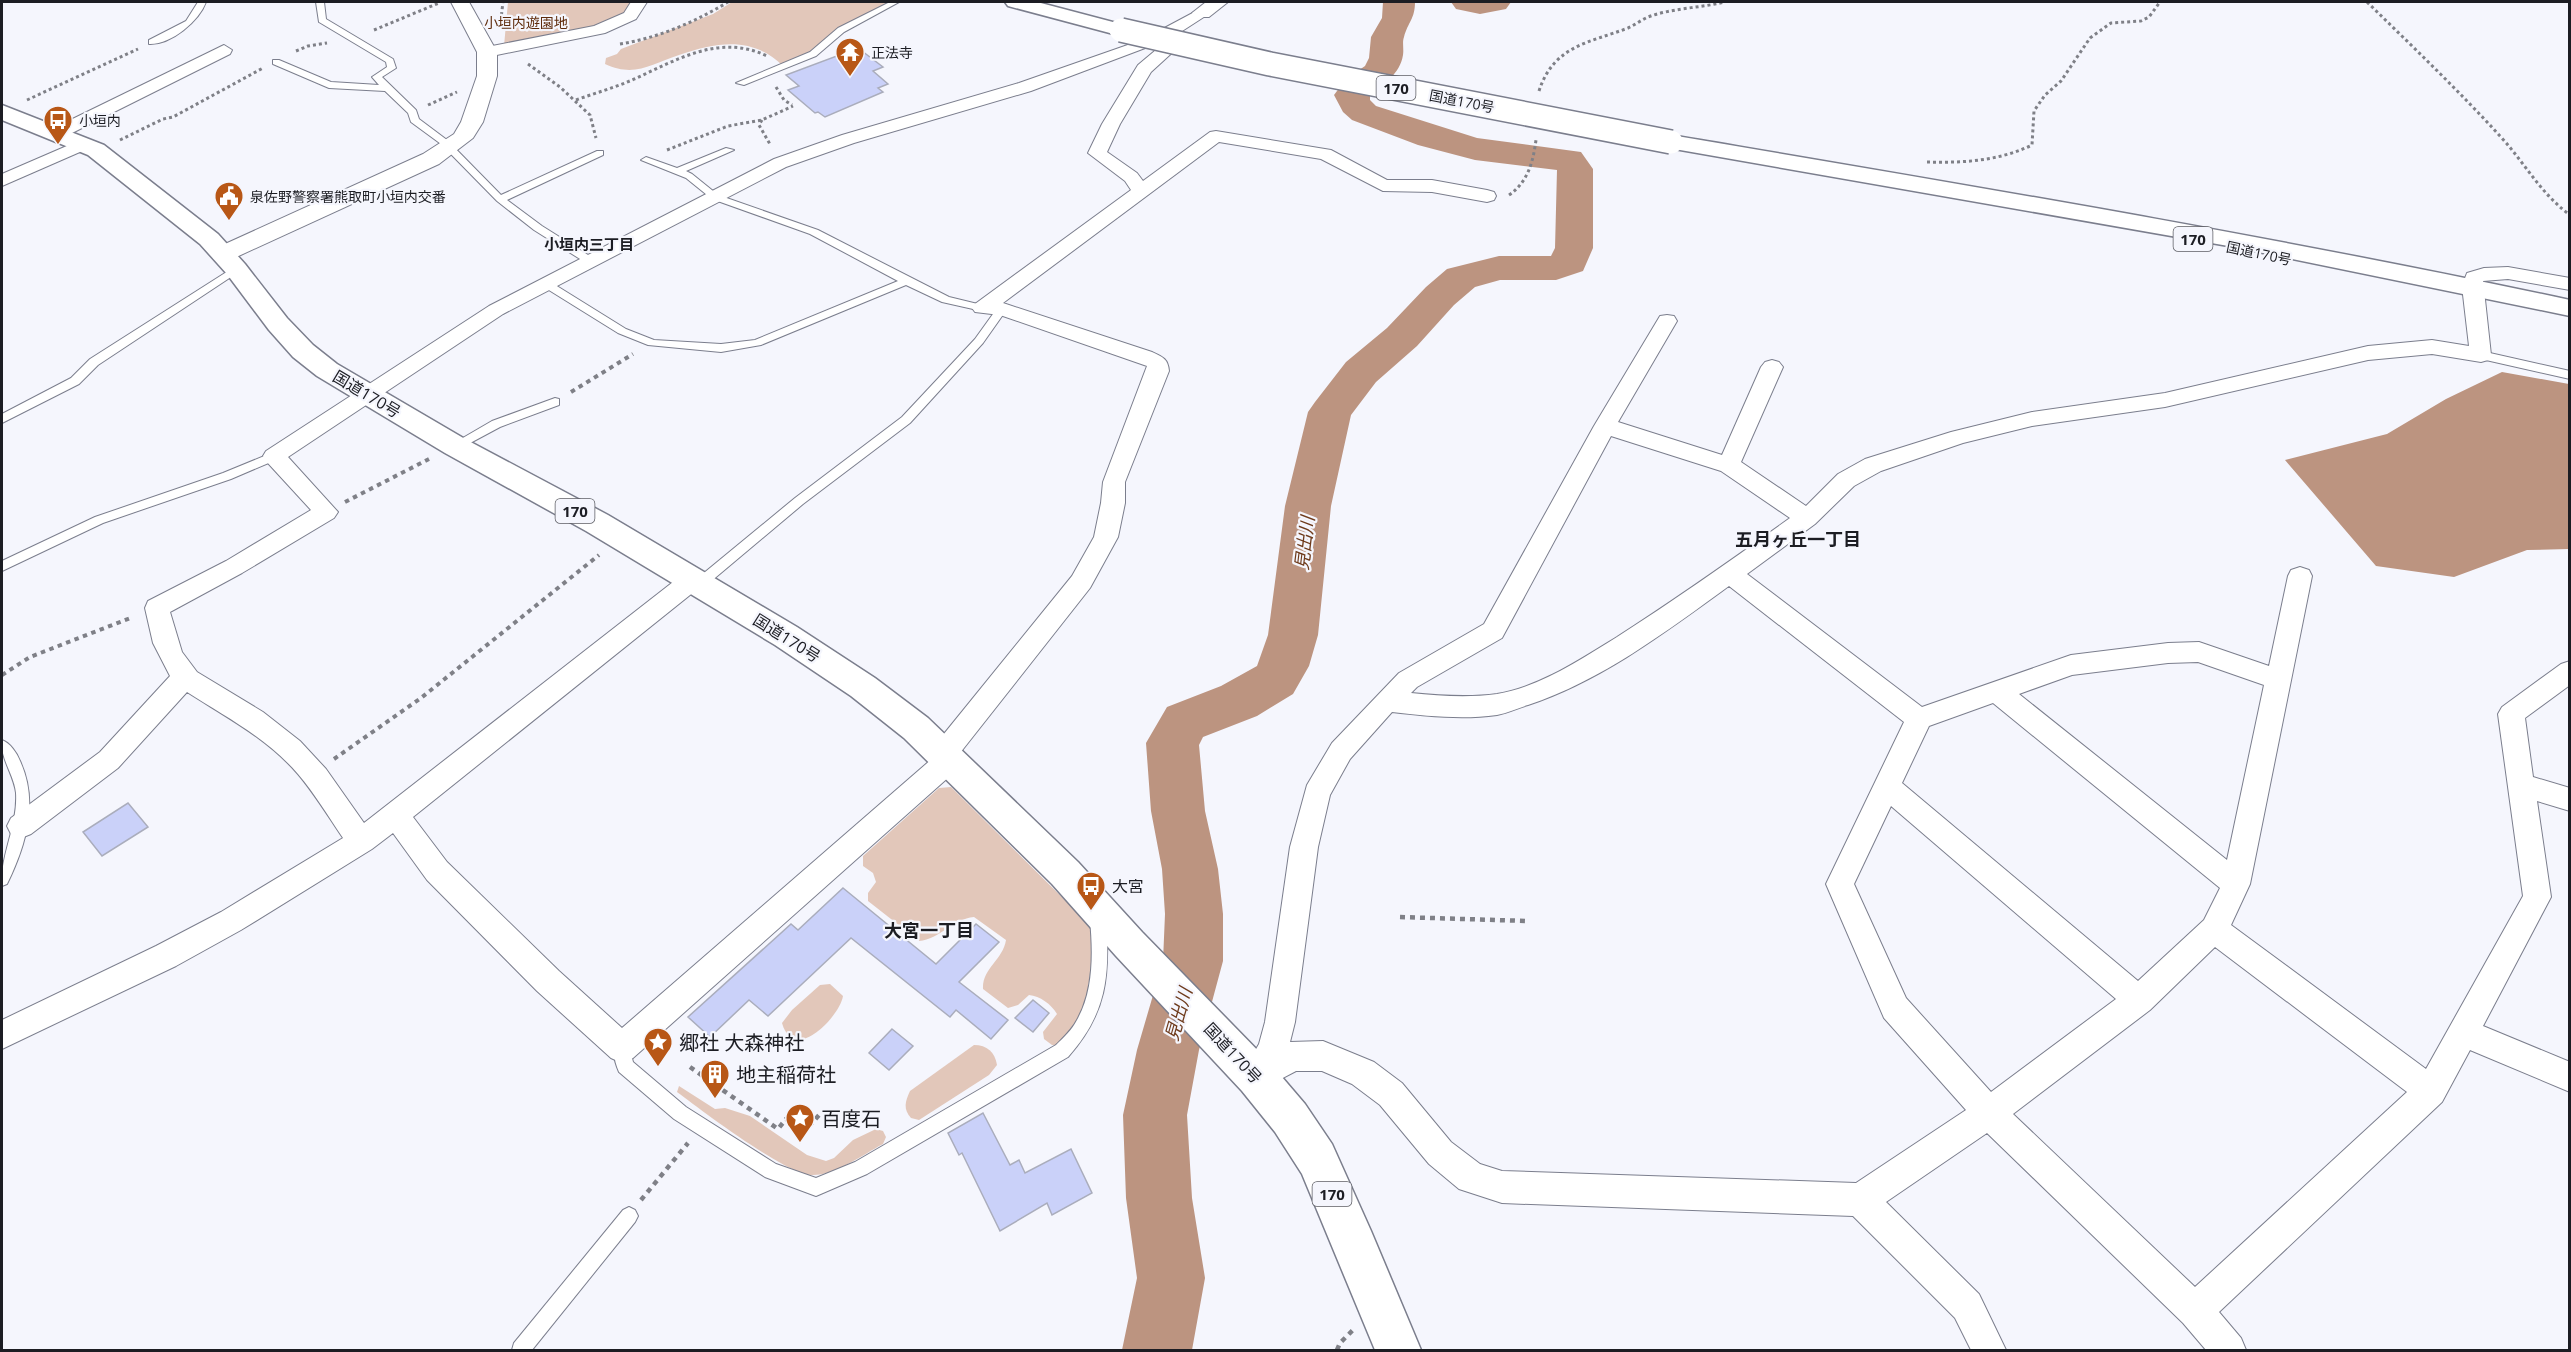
<svg xmlns="http://www.w3.org/2000/svg" width="2571" height="1352" viewBox="0 0 2571 1352" font-family="'Open Sans','Noto Sans JP',sans-serif">
  <style>
    .green { fill: #e2c7ba }
    .water { fill: #bc9480 }
    .lines { fill: none; stroke-linecap: round; stroke-linejoin: round }
    .river { fill: #bc9480; fill-rule: evenodd }
    .building { fill: #cad1f9; stroke: #aaadbc; stroke-width: 1.5 }
    .service-casing { stroke: #7b7e8d; stroke-width: 2 }
    .minor-casing { stroke: #7b7e8d; stroke-width: 2 }
    .tertiary-casing { stroke: #7b7e8d; stroke-width: 2 }
    .trunk-casing { stroke: #7b7e8d; stroke-width: 3 }
    .path-far2 { stroke: #7f8087; stroke-width: 3; stroke-dasharray: 3 3; stroke-linecap: butt }
    .path-far1 { stroke: #7f8087; stroke-width: 4; stroke-dasharray: 4.5 4.5; stroke-linecap: butt }
    .path { stroke: #7f8087; stroke-width: 4.5; stroke-dasharray: 5 5; stroke-linecap: butt }
    .service { fill: #fff; fill-rule: evenodd }
    .minor { fill: #fff; fill-rule: evenodd }
    .tertiary { fill: #fff; fill-rule: evenodd }
    .trunk { fill: #fff; fill-rule: evenodd }
    .trunk-bridge-casing { stroke: #7b7e8d; stroke-width: 26; stroke-linecap: butt }
    .trunk-bridge { stroke: #fff; stroke-width: 23 }
    .labels { text-anchor: middle; dominant-baseline: central; stroke-width: 4.5; stroke-linejoin: round; paint-order: stroke }
    .far-park-label { font-size: 14px; fill: #5e2b0b; stroke: #f5f6fd }
    .far-poi-label { font-size: 14px; fill: #1c1d23; stroke: #f5f6fd; text-anchor: start }
    .far-street-label { font-size: 14px; fill: #1c1d23; stroke: #f5f6fd }
    .shield { fill: #f5f6fd; stroke: #5d5e64; stroke-width: 1.5 }
    .shield-label { font-size: 15px; font-weight: bold; fill: #1c1d23 }
    .far-neighbourhood-label { font-size: 15px; font-weight: bold; fill: #1c1d23; stroke: #f5f6fd }
    .street-label { font-size: 16px; fill: #1c1d23; stroke: #f5f6fd }
    .poi-label { font-size: 16px; fill: #1c1d23; stroke: #f5f6fd; text-anchor: start }
    .neighbourhood-label { font-size: 18px; font-weight: bold; fill: #1c1d23; stroke: #f5f6fd }
    .water-label { font-size: 18px; font-style: italic; fill: #6e3a1b; stroke: #f5f6fd }
    .near-poi-label { font-size: 20px; fill: #1c1d23; stroke: #f5f6fd; text-anchor: start }
  </style>
  <rect width="100%" height="100%" fill="#f5f6fd"/>
  <g class="green">
    <path d="M508,2H634C618,34 538,39 504,46Z"/>
    <path d="M732,2H889L840,27L809,53L783,66C752,36 718,42 679,55C651,64 635,78 605,64L606,58L617,54L621,49L713,14Z"/>
    <path d="M951,787L1091,926C1094,943 1090,989 1084,1005C1078,1021 1069,1032 1058,1045H1052L1044,1039L1043,1032L1057,1014C1051,1004 1040,996 1029,995L1018,1005L1008,1008L983,989C982,968 1003,960 1006,940L974,917C953,919 940,939 919,941L868,901V893L876,882L873,873L863,866V856L939,788Z"/>
    <path d="M830,984L843,996C840,1016 794,1065 782,1023L792,1010L820,985Z"/>
    <path d="M974,1045C987,1045 995,1052 997,1065L989,1075L919,1120L911,1118C903,1109 905,1102 910,1091Z"/>
    <path d="M679,1086L715,1109L725,1108L750,1116L807,1155L826,1161L834,1158L853,1140L876,1129L883,1131L886,1137L883,1144C862,1155 835,1176 811,1175C784,1173 701,1110 677,1092Z"/>
  </g>
  <path class="water" d="M2502,372L2569,384V549L2527,550L2454,577L2376,566L2285,460L2387,434L2446,399Z"/>
  <g class="lines">
    <g class="river">
      <path d="M1383,2H1415C1415,19 1408,22 1404,37C1402,42 1404,49 1403,55C1400,74 1384,84 1370,93V100L1376,106L1477,138L1581,152L1593,169V248L1583,271L1556,280H1500L1475,287L1454,305L1417,346L1376,382L1351,415L1331,506L1318,635L1309,666L1293,694L1257,716L1203,737L1199,745L1205,811L1218,869L1223,914V961L1199,1050L1187,1115L1192,1198L1205,1278L1192,1350H1122L1137,1278L1126,1198L1123,1115L1137,1050L1163,961L1165,914L1162,869L1151,811L1146,743L1167,707L1221,686L1257,666L1268,635L1285,506L1308,412L1315,402L1346,362L1387,328L1426,287L1447,269L1499,256H1551L1555,248L1557,170L1475,160L1418,145L1352,120L1343,112L1334,95L1346,79L1365,66L1369,58L1371,37L1382,18Z"/>
      <path d="M1451,2H1511L1506,9L1480,14L1456,9Z"/>
    </g>
  </g>
  <g class="building">
    <path d="M858,48L883,67L873,71L888,84L878,88L883,92L825,117L818,112L815,113L788,90L799,86L786,75Z"/>
    <path d="M128,803L148,827L102,856L83,832Z"/>
    <path d="M843,888L936,964L976,924L999,942L959,982L1008,1020L991,1039L956,1010L950,1017L851,938L768,1016L749,1000L710,1037L688,1017L791,924L798,930Z"/>
    <path d="M1033,1000L1049,1013L1033,1032L1015,1018Z"/>
    <path d="M892,1029L913,1046L889,1070L869,1053Z"/>
    <path d="M983,1113L1010,1165L1019,1160L1025,1173L1071,1149L1092,1193L1052,1215L1047,1203L1000,1231L962,1153L959,1155L948,1133Z"/>
  </g>
  <g class="lines">
    <g class="service-casing">
      <g id="service">
        <path d="M198,2H206C199,21 171,45 149,44V40L186,21Z"/>
        <path d="M316,2H324L326,19L393,59L396,68L382,77L416,110L419,119L447,140L501,195L597,151H603V155L507,200L542,226L596,260V264H588L534,230L497,201L441,144L411,122L408,113L385,91L329,88L273,64V60H279L331,82L379,85L372,77L387,67L386,62L319,22Z"/>
        <path d="M890,2H899L844,32L816,56L744,85L736,83L810,52L838,28Z"/>
        <path d="M726,148L734,150L686,171L692,174L718,195L818,230L949,297L986,306L987,308L982,311L942,302L906,285L761,345L721,352L648,345L618,333L544,287V283H552L626,329L654,340L721,344L755,340L898,281L810,234L712,199L686,178L641,160L646,157L677,168Z"/>
        <path d="M236,266L241,269L240,271L98,365L79,384L2,423V414L71,378L90,359Z"/>
        <path d="M1002,306L1007,309L983,343L910,423L803,504L703,588H693L692,585L693,582L795,498L902,417L975,339L998,307Z"/>
        <path d="M2481,351L2570,371V379L2477,358V352Z"/>
        <path d="M555,398L559,399V405L500,427L459,449L455,450L449,446L492,421Z"/>
        <path d="M274,452L280,456L278,459L231,479L103,523L2,571V561L95,517L223,473Z"/>
        <path d="M2,740C10,743 17,753 20,761C39,802 26,845 7,884L2,886C0,855 18,826 16,793C14,774 0,759 2,740Z"/>
        <path d="M1098,912L1103,914L1106,919C1110,976 1107,1013 1068,1057L867,1174L816,1196L765,1177L674,1119L619,1072C615,1063 612,1051 616,1043L622,1040L628,1043L633,1062L686,1107L776,1164L816,1178L855,1162L1056,1045C1064,1037 1072,1030 1077,1020C1094,990 1093,952 1090,919L1093,914Z"/>
        <path d="M629,1207L635,1210L638,1216L635,1222L532,1350H512L514,1343L623,1210Z"/>
      </g>
    </g>
    <g class="minor-casing">
      <g id="minor">
        <path d="M631,2H647L636,19L605,33L487,57L479,52L487,47L594,26L624,13Z"/>
        <path d="M1202,8L1210,13L1176,35L1184,37L1186,40L1151,72L1120,124L1107,152L1137,173L1143,181L1210,132L1216,131L1331,150L1387,180H1432L1487,190L1494,192L1496,196L1494,200L1487,202L1432,192L1383,191L1321,159L1219,142L1003,303L1152,352C1163,357 1168,359 1169,371L1125,482V503L1118,537L1090,588L960,753L963,760L959,768L633,1058L622,1063L611,1058L537,991L427,880L393,833L372,849L241,930L176,966L2,1049V1020L156,946L221,912L343,838C328,816 315,794 298,774C267,738 226,717 187,692L118,768L31,834L21,838L11,834L7,826L11,818L100,752L170,676L153,643L145,608L148,601L226,561L311,510L266,461L263,456L266,451L489,306L774,159L842,135L1019,83L1142,40ZM1169,39L1138,65L1102,124L1088,153L1125,181L1131,190L975,304L972,308L975,312L1000,315L1147,366L1103,482L1101,503L1094,537L1072,576L935,745L931,753L933,758L622,1028L559,971L447,862L413,817L700,587L703,581L700,575L691,572L682,575L364,823L326,769L300,741L263,712L197,672L182,652L170,612L242,573L334,518L338,512L288,457L503,314L786,167L854,143L1031,91Z"/>
        <path d="M224,45L232,50L230,54L64,137H52L49,133L52,129Z"/>
        <path d="M83,139L89,140L92,144L89,148L2,186V174Z"/>
        <path d="M2508,267L2570,278V290L2508,279L2483,281L2491,355L2488,360L2481,362L2432,354L2368,360L2165,407L2032,426L1963,443L1881,471L1854,486L1815,524L1747,574L1922,707L2071,655L2168,643L2199,642L2269,666L2288,576L2291,570L2300,567L2309,570L2312,576L2250,884L2231,925L2426,1069L2523,896L2498,714L2502,707L2561,664L2570,661V685L2525,718L2533,777L2570,788V811L2537,801L2551,897L2483,1026L2570,1062V1092L2470,1050L2442,1102L2219,1312L2241,1338L2246,1350H2206L2183,1323L1987,1133L1886,1202L1979,1294L2006,1350H1971L1955,1318L1853,1216L1502,1203L1459,1189L1429,1164L1380,1105L1352,1084L1322,1071H1296L1256,1092L1245,1088L1240,1077L1259,1044L1265,1022L1290,847L1307,785L1332,743L1399,673L1484,624L1594,426L1660,316L1667,315L1674,316L1677,321L1618,422L1722,455L1761,367L1765,362L1772,360L1779,362L1783,367L1741,462L1806,506L1838,474L1865,459L1951,432L2032,412L2165,393L2368,346L2432,340L2469,346L2462,286L2467,273L2484,268ZM1611,436L1721,471L1790,518C1733,559 1676,599 1617,637C1581,659 1540,687 1497,694C1468,698 1440,696 1411,693L1417,687L1502,638ZM1729,586L1904,722L1826,884L1884,1018L1966,1110L1856,1183L1502,1171L1480,1164L1451,1142L1402,1083L1374,1062L1323,1041L1290,1042L1295,1022L1318,847L1330,795L1350,759L1392,712C1427,716 1462,720 1497,715C1508,713 1518,708 1528,705C1601,681 1667,631 1729,586ZM2198,662L2264,685L2227,860L2019,694L2072,675L2168,663ZM1993,703L2220,888L2204,920L2138,981L1902,783L1929,726ZM1891,806L2116,999L1991,1092L1906,998L1854,884ZM2215,947L2407,1092L2195,1287L2013,1114L2150,1010Z"/>
      </g>
    </g>
    <g class="tertiary-casing">
      <g id="tertiary">
        <path d="M451,2H469L497,52V76L483,122L473,138L439,164L232,259L223,261L214,259L211,254L214,249L423,154L454,134L461,122L477,76V52Z"/>
        <path d="M1206,2H1228L1209,17H1195L1192,13Z"/>
      </g>
    </g>
    <g class="trunk-casing">
      <g id="trunk">
        <path d="M1005,2H1037L1128,26L1132,30L1128,34L1121,36L1008,6Z"/>
        <path d="M2,105L104,145L218,234L245,264L287,318L313,345L337,364L465,439L608,515L797,627L875,678L928,718L1078,862L1142,932L1270,1063L1305,1104L1332,1144L1371,1231L1421,1350H1375L1302,1174L1275,1132L1242,1091L1116,956L1052,884L904,738L851,696L775,645L586,531L445,453L317,376L293,357L269,330L227,274L200,244L88,155L2,120Z"/>
        <path d="M1671,135C1971,186 2272,236 2570,300V316L2234,247L1663,147L1659,142L1663,137Z"/>
      </g>
    </g>
    <g class="path-far2">
      <path d="M2367,2C2412,46 2458,90 2500,136C2525,163 2540,193 2570,215"/>
      <path d="M500,27L503,2"/>
      <path d="M374,30L439,3"/>
      <path d="M620,44C658,38 695,22 728,2"/>
      <path d="M296,51L308,46L327,43"/>
      <path d="M528,64L560,87L590,115L596,138"/>
      <path d="M776,87L784,100L792,105"/>
      <path d="M1539,91C1554,45 1589,43 1628,28C1635,25 1641,20 1648,17C1672,8 1700,8 1725,2"/>
      <path d="M27,100L138,49"/>
      <path d="M576,100C595,93 614,88 632,80C677,60 719,33 767,56"/>
      <path d="M428,105L457,92"/>
      <path d="M762,120L759,125L771,146"/>
      <path d="M120,140L163,119L173,117L263,68"/>
      <path d="M667,150L728,126L762,120L793,106"/>
      <path d="M1927,162C1963,163 1999,161 2032,145L2034,111L2045,95L2061,81L2090,38L2111,23L2141,21L2149,17L2160,2"/>
      <path d="M1509,195C1528,182 1533,162 1536,140"/>
    </g>
    <g class="path-far1">
      <path d="M571,392L633,354"/>
      <path d="M345,502L429,459"/>
      <path d="M2,675L30,657L133,617"/>
      <path d="M334,759L421,698L599,555"/>
    </g>
    <g class="path">
      <path d="M1400,917L1527,921"/>
      <path d="M690,1067L778,1129L786,1119L804,1132L820,1114"/>
      <path d="M641,1200L688,1143"/>
      <path d="M1337,1350L1340,1343L1353,1330"/>
    </g>
    <use href="#service" class="service"/>
    <use href="#minor" class="minor"/>
    <use href="#tertiary" class="tertiary"/>
    <use href="#trunk" class="trunk"/>
    <g class="trunk-bridge-casing">
      <path id="trunk-bridge" d="M1121,30L1270,64L1671,142"/>
    </g>
    <use href="#trunk-bridge" class="trunk-bridge"/>
  </g>
  <defs>
    <g id="temple-pin" transform="scale(1.5)"><path d="M0 17L-7.5 6A9.5 9.5 0 1 1 7.5 6Z" fill="#b85716" stroke="#f5f6fd"/><path d="M0-6L5-2H3V0L6.5 2.5H4V6H1.5V3h-3V6H-4V2.5H-6.5L-3 0V-2H-5Z" fill="#fff"/></g>
    <g id="bus-pin" transform="scale(1.5)"><path d="M0 17L-7.5 6A9.5 9.5 0 1 1 7.5 6Z" fill="#b85716" stroke="#f5f6fd"/><path d="M-5-6H5V4H4V6H2V4H-2V6H-4V4H-5ZM-3.5-4V0h7V-4ZM-3.5 1.2v1.5H-2V1.2ZM2 1.2v1.5H3.5V1.2Z" fill="#fff"/></g>
    <g id="civic-pin" transform="scale(1.5)"><path d="M0 17L-7.5 6A9.5 9.5 0 1 1 7.5 6Z" fill="#b85716" stroke="#f5f6fd"/><path d="M-.6-6.5H3V-4.5H.6V-3L4-1V1h2V6H-6V1h2V-1L-.6-3ZM-1.2 2.5V6h2.4V2.5Z" fill="#fff"/></g>
    <g id="sight-pin" transform="scale(1.5)"><path d="M0 17L-7.5 6A9.5 9.5 0 1 1 7.5 6Z" fill="#b85716" stroke="#f5f6fd"/><path d="M0-6L1.8-2.2L6-1.7L2.9 1.2L3.7 5.4L0 3.3L-3.7 5.4L-2.9 1.2L-6-1.7L-1.8-2.2Z" fill="#fff"/></g>
    <g id="building-pin" transform="scale(1.5)"><path d="M0 17L-7.5 6A9.5 9.5 0 1 1 7.5 6Z" fill="#b85716" stroke="#f5f6fd"/><path d="M-4-6H4V6H1V3H-1V6H-4ZM-2.5-4.3h1.7v1.8h-1.7ZM.8-4.3h1.7v1.8H.8ZM-2.5-1h1.7V.8h-1.7ZM.8-1h1.7V.8H.8Z" fill="#fff"/></g>
  </defs>
  <g fill-rule="evenodd">
    <use href="#temple-pin" x="850" y="52"/>
    <use href="#bus-pin" x="58" y="120"/>
    <use href="#civic-pin" x="229" y="196"/>
    <use href="#bus-pin" x="1091" y="886"/>
    <use href="#sight-pin" x="658" y="1042"/>
    <use href="#building-pin" x="715" y="1074"/>
    <use href="#sight-pin" x="800" y="1118"/>
  </g>
  <g class="labels">
    <g class="far-park-label">
      <text x="526" y="22">小垣内遊園地</text>
    </g>
    <g class="far-poi-label">
      <text x="871" y="52">正法寺</text>
      <text x="79" y="120">小垣内</text>
      <text x="250" y="196">泉佐野警察署熊取町小垣内交番</text>
    </g>
    <g class="far-street-label">
      <text transform="translate(1462 101) rotate(11)">国道170号</text>
      <text transform="translate(2259 253) rotate(12)">国道170号</text>
    </g>
    <g class="shield">
      <rect x="1376.5" y="76" width="39" height="24" rx="4.5"/>
      <rect x="2173.5" y="227" width="39" height="24" rx="4.5"/>
      <rect x="555.5" y="499" width="39" height="24" rx="4.5"/>
      <rect x="1312.5" y="1182" width="39" height="24" rx="4.5"/>
    </g>
    <g class="shield-label">
      <text x="1396" y="88">170</text>
      <text x="2193" y="239">170</text>
      <text x="575" y="511">170</text>
      <text x="1332" y="1194">170</text>
    </g>
    <g class="far-neighbourhood-label">
      <text x="589" y="244">小垣内三丁目</text>
    </g>
    <g class="street-label">
      <text transform="translate(367 394) rotate(31)">国道170号</text>
      <text transform="translate(787 638) rotate(32)">国道170号</text>
      <text transform="translate(1233 1053) rotate(47)">国道170号</text>
    </g>
    <g class="poi-label">
      <text x="1112" y="886">大宮</text>
    </g>
    <g class="neighbourhood-label">
      <text x="1798" y="539">五月ヶ丘一丁目</text>
      <text x="929" y="930">大宮一丁目</text>
    </g>
    <g class="water-label">
      <text transform="translate(1304 543) rotate(-83)">見出川</text>
      <text transform="translate(1178 1014) rotate(-74)">見出川</text>
    </g>
    <g class="near-poi-label">
      <text x="679" y="1042">郷社 大森神社</text>
      <text x="736" y="1074">地主稲荷社</text>
      <text x="821" y="1118">百度石</text>
    </g>
  </g>
  <rect width="2571" height="1352" fill="none" stroke="#1c1d23" stroke-width="6"/>
</svg>
